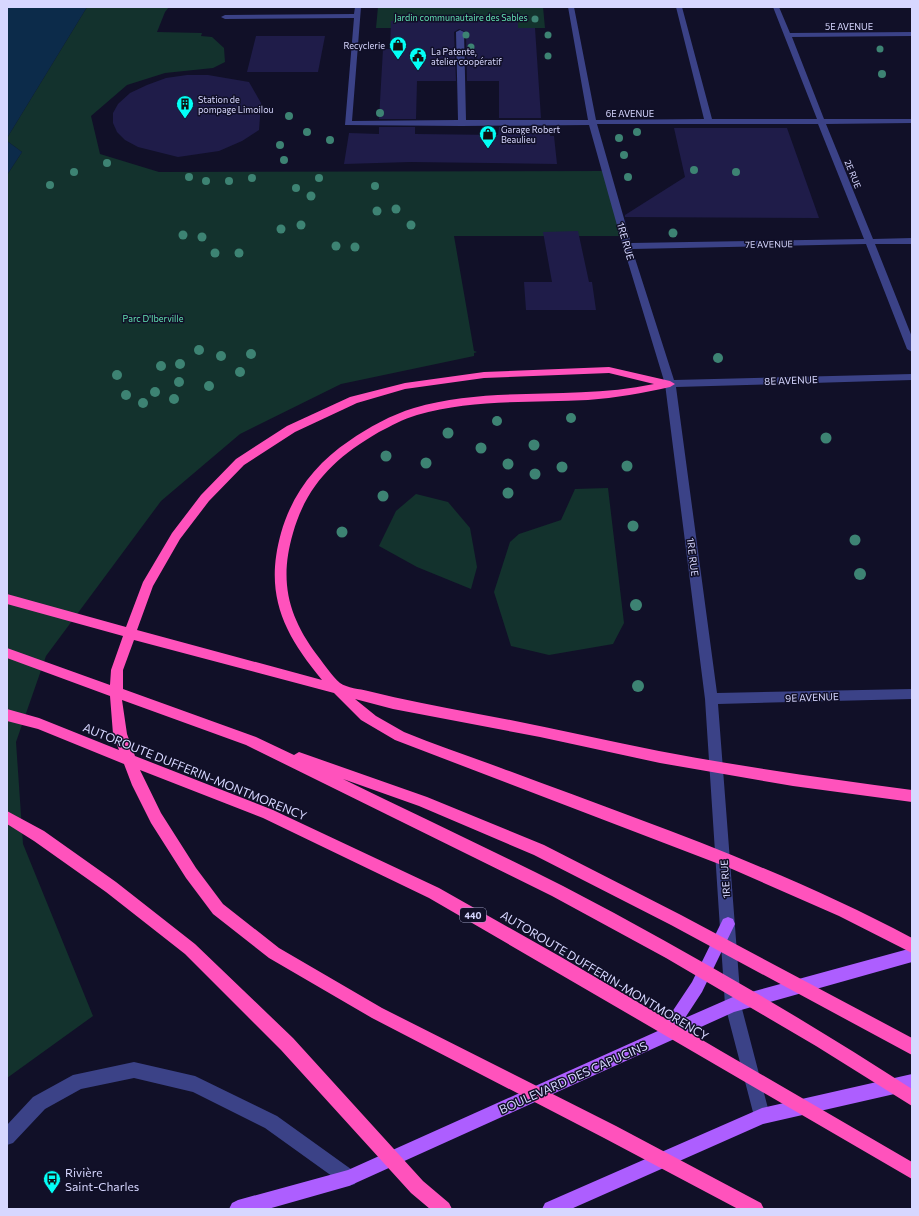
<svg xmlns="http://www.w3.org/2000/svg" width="919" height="1216" viewBox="0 0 919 1216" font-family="Commissioner,sans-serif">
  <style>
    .green { fill: #13322d }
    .water { fill: #0c2b4a }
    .building { fill: #1f1c49 }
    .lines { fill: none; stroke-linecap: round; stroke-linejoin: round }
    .minor { fill: #3b4287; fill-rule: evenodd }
    .major { fill: #ad5eff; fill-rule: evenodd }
    .highway { fill: #ff52bc; fill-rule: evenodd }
    .tree { fill: #3d8373 }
    .labels { text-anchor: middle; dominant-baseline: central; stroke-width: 3; stroke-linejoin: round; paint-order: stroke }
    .far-park-label { font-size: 9px; fill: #61e1b0; stroke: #111028 }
    .far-street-label { font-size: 9px; fill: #d7d7ff; stroke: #111028 }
    .far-poi-label { font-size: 9px; fill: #d7d7ff; stroke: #111028; text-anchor: start }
    .shield { fill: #111028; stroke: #9c9bbe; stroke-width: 1 }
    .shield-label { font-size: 9px; font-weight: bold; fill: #d7d7ff }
    .street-label { font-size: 10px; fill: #d7d7ff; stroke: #111028 }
    .near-street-label { font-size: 12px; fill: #d7d7ff; stroke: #111028 }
    .near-poi-label { font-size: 12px; fill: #d7d7ff; stroke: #111028; text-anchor: start }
  </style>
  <rect width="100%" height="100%" fill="#111028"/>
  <g class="green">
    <path d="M87,7H169L165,12L157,32L202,33L201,36L212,37L224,48L225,62L213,68L165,73L127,85L91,116L100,154L159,172L606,171L624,236H454L474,351L477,352L474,353V356L341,384L240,434L161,501L46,656L16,742L23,844L93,1016L7,1078V175L22,152L7,141V138Z"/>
    <path d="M378,7H543L545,28H376Z"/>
    <path d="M608,488L624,623L613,644L549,655L511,646L494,592L510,542L519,534L561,520L575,489Z"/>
    <path d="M416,494L448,502L470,528L477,567L471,589L417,567L379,546L396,511Z"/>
  </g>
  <g class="water">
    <path d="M7,7H87L7,138Z"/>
    <path d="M7,141L22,152L7,175Z"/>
  </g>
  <g class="building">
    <path d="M450,20V22L518,21V28H535L541,118H499V81H467L466,32L459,29L454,32L456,81H417L416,119H379L383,49H390L391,21Z"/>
    <path d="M256,36H325L318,72H247Z"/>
    <path d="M187,75H208L249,82L261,103L259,130L242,141L219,151L178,157L138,147L125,140L117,132L113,123V113L118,104L130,93L147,85L166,78Z"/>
    <path d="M379,127H415V134L498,135L499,127H542L543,133H550V136H554L557,164L410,162L344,164L349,133L379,134Z"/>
    <path d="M674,128H787L819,218L625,217V215L685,177Z"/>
    <path d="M578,231L589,282H592L596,310H526L524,282H552L543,232Z"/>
  </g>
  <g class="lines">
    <g class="minor">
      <path d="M355,7H361L352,121L458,120L456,32L460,30L464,32L466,120H588L568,7H574L596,120L704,119L676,7H682L712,119H817L773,7H779L790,33L912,32V36L792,37L824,119H912V123L826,124L873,239L912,238V244H875L912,337V352L907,349L866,244L632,249L674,380L912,374V380L676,387L717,693L912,689V699L718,704L741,1005L770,1116L768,1122L762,1124L756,1122L754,1116L725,1005L705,699L665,384L620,236L589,125L462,126L345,125L354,18L225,19L221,17L225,15L354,14ZM597,124H818L864,239L631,243Z"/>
      <path d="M134,1062L195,1076L277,1116L355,1172L357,1178L355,1184L349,1186L343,1184L265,1128L193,1092L134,1078L81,1089L45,1109L13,1143L7,1145V1125L33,1097L73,1075Z"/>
    </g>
    <g class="major">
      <path d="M728,917L733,919L735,924L702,992L685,1018L733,997L912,948V962L734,1012L349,1186L268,1209H229L232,1203L238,1200L348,1170L660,1030L692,982L723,919Z"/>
      <path d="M912,1074V1090L763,1124L571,1209H542L545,1203L762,1108Z"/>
    </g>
    <g class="highway">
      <path d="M609,367L670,381L675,384L670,387C643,393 616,398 588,400C531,403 472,399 417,415C403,419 391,426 379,432C336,457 307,484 293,533C279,581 288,616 317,655C324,664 332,676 340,683C347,688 360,689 368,691C403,700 438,706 473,713C535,724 597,739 659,751C743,767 828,779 912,790V802L793,786L660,763L540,737L393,709L355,699L376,716L404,732C436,745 469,756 501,768C640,820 781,868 912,938V953L839,916L732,869L395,740L361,720L334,693L134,640L123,670V689L256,737L294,755L299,752L427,797L544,845L681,915L912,1038V1055L671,925L534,855L419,806L343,779C416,815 490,849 563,886C682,948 799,1016 912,1089V1106L816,1046L666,958L552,896L246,745L122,700L127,734L135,756L273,810L439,888L561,957L721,1051L912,1162V1179L429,898L263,818L140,770L161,813L196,868L223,904L279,948L382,1008L616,1126L761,1203L764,1209H738L604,1138L372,1018L269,958L213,914L186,878L151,823L132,785L124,764L38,729L7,721V709L39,718L119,750L113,734L110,696L7,658V648L110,685L111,670L123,636L7,604V594L126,627L143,582L172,533L201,495L236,459L287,426L350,397L405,383L484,372ZM609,373L654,384C575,401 491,385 414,408C391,415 369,427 349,441C316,463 292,494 281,533C264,594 283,633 322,680L137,630L153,586L180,539L209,501L244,465L295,432L357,403L405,389L484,378Z"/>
      <path d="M7,811L44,831L116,882L195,944L293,1038L423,1181L449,1203L452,1209H430L411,1193L281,1050L185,954L106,892L34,841L7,824Z"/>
    </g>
  </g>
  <g class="tree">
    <circle cx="535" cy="19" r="3.5"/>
    <circle cx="466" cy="35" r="3.5"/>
    <circle cx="548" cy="35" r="3.5"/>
    <circle cx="471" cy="47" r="3.5"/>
    <circle cx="880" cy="49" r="3.5"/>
    <circle cx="548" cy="56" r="3.5"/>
    <circle cx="882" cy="74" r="4"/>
    <circle cx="380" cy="113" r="4"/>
    <circle cx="289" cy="116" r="4"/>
    <circle cx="307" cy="132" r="4"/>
    <circle cx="637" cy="132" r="4"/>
    <circle cx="619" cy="138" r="4"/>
    <circle cx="330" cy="140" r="4"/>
    <circle cx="280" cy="145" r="4"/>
    <circle cx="624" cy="155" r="4"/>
    <circle cx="284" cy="160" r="4"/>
    <circle cx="107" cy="163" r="4"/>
    <circle cx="694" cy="170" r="4"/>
    <circle cx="74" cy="172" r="4"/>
    <circle cx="736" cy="172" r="4"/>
    <circle cx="189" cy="177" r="4"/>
    <circle cx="628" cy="177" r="4"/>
    <circle cx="252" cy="178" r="4"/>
    <circle cx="319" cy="178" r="4"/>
    <circle cx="206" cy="181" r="4"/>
    <circle cx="229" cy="181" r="4"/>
    <circle cx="50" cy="185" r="4"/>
    <circle cx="375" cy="186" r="4"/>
    <circle cx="296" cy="188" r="4"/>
    <circle cx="311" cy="196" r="4.5"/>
    <circle cx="396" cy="209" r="4.5"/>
    <circle cx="377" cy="211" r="4.5"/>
    <circle cx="301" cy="225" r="4.5"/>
    <circle cx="411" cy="225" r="4.5"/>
    <circle cx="281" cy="229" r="4.5"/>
    <circle cx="673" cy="233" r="4.5"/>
    <circle cx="183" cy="235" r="4.5"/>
    <circle cx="202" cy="237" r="4.5"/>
    <circle cx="336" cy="246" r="4.5"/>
    <circle cx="355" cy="247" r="4.5"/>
    <circle cx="215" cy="253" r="4.5"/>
    <circle cx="239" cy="253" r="4.5"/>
    <circle cx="199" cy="350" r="5"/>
    <circle cx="251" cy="354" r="5"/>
    <circle cx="221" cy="356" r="5"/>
    <circle cx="718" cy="358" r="5"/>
    <circle cx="180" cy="364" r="5"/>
    <circle cx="161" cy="366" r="5"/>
    <circle cx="240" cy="372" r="5"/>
    <circle cx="117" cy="375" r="5"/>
    <circle cx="179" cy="382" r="5"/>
    <circle cx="209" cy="386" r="5"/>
    <circle cx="155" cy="392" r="5"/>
    <circle cx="126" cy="395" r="5"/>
    <circle cx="174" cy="399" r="5"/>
    <circle cx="143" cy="403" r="5"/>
    <circle cx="571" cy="418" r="5"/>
    <circle cx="497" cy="421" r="5"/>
    <circle cx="448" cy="433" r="5.5"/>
    <circle cx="826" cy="438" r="5.5"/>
    <circle cx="534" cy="445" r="5.5"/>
    <circle cx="481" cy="448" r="5.5"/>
    <circle cx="386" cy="456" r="5.5"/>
    <circle cx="426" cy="463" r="5.5"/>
    <circle cx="508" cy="464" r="5.5"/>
    <circle cx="627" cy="466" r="5.5"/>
    <circle cx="562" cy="467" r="5.5"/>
    <circle cx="535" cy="474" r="5.5"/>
    <circle cx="508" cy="493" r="5.5"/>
    <circle cx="383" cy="496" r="5.5"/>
    <circle cx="633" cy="526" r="5.5"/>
    <circle cx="342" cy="532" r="5.5"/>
    <circle cx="855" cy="540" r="5.5"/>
    <circle cx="860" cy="574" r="6"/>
    <circle cx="636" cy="605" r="6"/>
    <circle cx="638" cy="686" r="6"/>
  </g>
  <defs>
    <g id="shop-pin" transform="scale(0.9)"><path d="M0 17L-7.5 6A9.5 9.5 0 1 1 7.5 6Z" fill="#03fff7" stroke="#111028"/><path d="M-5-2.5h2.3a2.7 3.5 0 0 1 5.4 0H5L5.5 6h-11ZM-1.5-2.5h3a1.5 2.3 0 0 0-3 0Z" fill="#111"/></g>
    <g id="civic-pin" transform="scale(0.9)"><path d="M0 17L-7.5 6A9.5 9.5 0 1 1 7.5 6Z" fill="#03fff7" stroke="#111028"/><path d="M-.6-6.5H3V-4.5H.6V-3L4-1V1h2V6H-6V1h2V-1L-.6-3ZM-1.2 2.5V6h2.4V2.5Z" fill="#111"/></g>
    <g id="building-pin" transform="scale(0.9)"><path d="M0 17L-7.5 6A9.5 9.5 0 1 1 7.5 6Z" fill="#03fff7" stroke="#111028"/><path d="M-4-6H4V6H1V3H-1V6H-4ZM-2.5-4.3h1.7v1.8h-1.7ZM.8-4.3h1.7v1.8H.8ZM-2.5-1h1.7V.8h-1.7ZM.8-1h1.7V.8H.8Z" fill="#111"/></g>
    <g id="bus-pin" transform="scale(0.9)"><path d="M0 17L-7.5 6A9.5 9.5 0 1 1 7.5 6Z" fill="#03fff7" stroke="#111028"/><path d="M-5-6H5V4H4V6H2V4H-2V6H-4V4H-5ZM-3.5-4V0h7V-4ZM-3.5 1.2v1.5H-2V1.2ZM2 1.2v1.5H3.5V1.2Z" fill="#111"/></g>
  </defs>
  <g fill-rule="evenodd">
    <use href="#shop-pin" x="398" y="45"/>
    <use href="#civic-pin" x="418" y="56"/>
    <use href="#building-pin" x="185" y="104"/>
    <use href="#shop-pin" x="488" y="134"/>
    <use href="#bus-pin" x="52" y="1179"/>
  </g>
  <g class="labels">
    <g class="far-park-label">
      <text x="461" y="17">Jardin communautaire des Sables</text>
      <text x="153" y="318">Parc D'Iberville</text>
    </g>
    <g class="far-street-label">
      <text x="849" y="26">5E AVENUE</text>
      <text x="630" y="113">6E AVENUE</text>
      <text transform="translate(853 174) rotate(68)">2E RUE</text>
      <text transform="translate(769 244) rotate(-1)">7E AVENUE</text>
    </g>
    <g class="far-poi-label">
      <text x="385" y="45" text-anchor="end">Recyclerie</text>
      <text x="431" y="51">La Patente,<tspan x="431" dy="10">atelier coopératif</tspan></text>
      <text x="198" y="99">Station de<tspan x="198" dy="10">pompage Limoilou</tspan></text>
      <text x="501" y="129">Garage Robert<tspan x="501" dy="10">Beaulieu</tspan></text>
    </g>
    <rect class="shield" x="460" y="908" width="26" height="14" rx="3"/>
    <g class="shield-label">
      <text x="473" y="915">440</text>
    </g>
    <g class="street-label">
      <text transform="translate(626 241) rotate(74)">1RE RUE</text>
      <text transform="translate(791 380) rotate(-2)">8E AVENUE</text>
      <text transform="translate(693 557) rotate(83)">1RE RUE</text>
      <text transform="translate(812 697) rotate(-2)">9E AVENUE</text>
      <text transform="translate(725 879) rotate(-94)">1RE RUE</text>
    </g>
    <g class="near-street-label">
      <text transform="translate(195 771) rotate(22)">AUTOROUTE DUFFERIN-MONTMORENCY</text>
      <text transform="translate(605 975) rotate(31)">AUTOROUTE DUFFERIN-MONTMORENCY</text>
      <text transform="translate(573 1077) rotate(-24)">BOULEVARD DES CAPUCINS</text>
    </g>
    <g class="near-poi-label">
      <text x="65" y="1172">Rivière<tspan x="65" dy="14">Saint-Charles</tspan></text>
    </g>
  </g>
  <rect width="919" height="1216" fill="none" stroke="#d7d7ff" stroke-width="16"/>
</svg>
